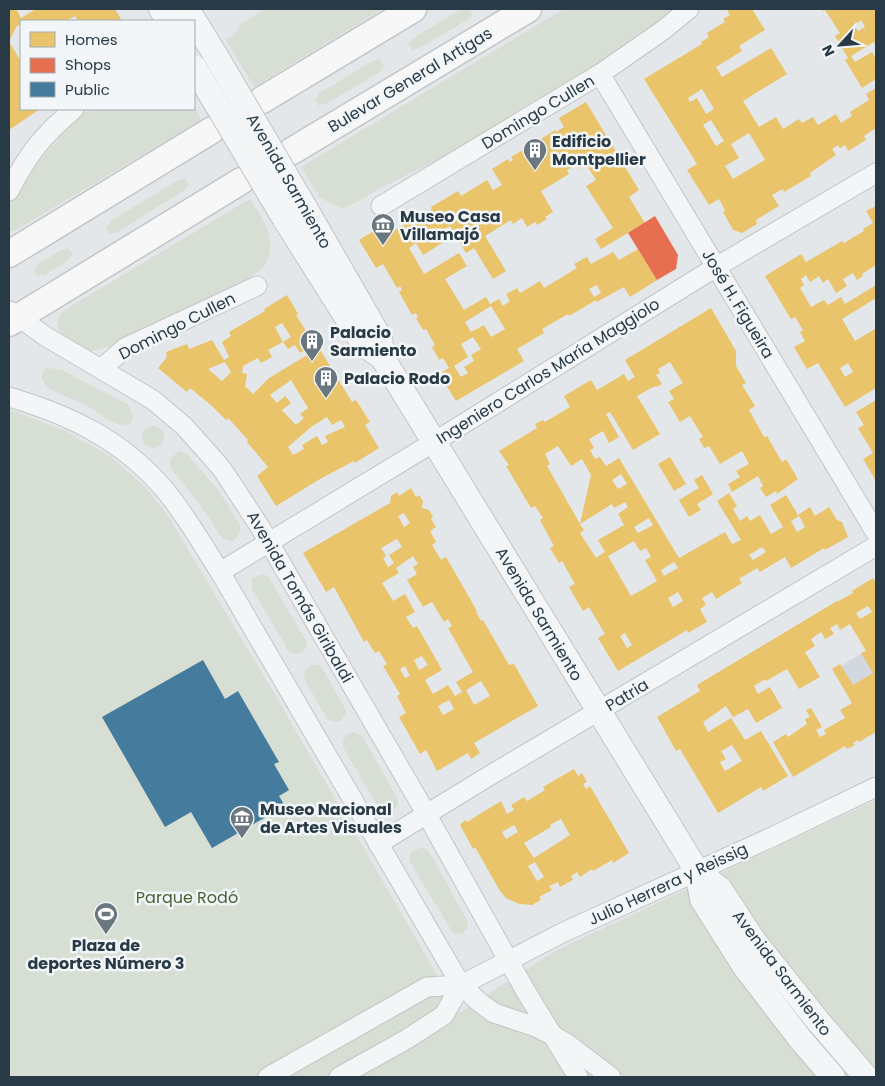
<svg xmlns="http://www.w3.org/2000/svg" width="885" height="1086" viewBox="0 0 885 1086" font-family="Poppins,sans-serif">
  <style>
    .built { fill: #d2d8dd }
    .green { fill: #d7ded4 }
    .homes { fill: #e9c46a; fill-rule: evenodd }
    .shops { fill: #e76f51 }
    .public { fill: #457b9d }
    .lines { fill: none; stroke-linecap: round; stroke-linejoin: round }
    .minor-casing { stroke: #c2c5c7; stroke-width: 21 }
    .tertiary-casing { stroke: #c2c5c7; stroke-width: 26 }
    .secondary-casing { stroke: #c2c5c7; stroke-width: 29 }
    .minor { stroke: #f3f5f6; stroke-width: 19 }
    .tertiary { stroke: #f3f5f6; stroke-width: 24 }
    .secondary { stroke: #f7f7f7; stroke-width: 26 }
    .tertiary-bridge-casing { stroke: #c2c5c7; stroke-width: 26; stroke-linecap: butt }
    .tertiary-bridge { stroke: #f3f5f6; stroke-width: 24 }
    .labels { text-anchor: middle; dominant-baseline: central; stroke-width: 5; stroke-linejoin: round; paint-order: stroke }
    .street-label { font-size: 16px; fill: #283a45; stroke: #f2f6f8 }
    .poi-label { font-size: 16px; font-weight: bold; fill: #283a45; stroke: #f2f6f8; text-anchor: start }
    .park-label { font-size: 16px; fill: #486234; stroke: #f2f6f8 }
  </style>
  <rect width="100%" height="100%" fill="#e4e7e9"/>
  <path class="built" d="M872,647L876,654V725L841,666Z"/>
  <g class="green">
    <path d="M265,9H383L254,87L226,40L234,35L241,24Z"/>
    <path d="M461,9H468L472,15L468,17L469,19L418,49L417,48L412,51L408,43L412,40V39Z"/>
    <path d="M564,9H673C616,61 547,98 481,136C449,155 416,170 383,187C369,194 357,203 343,209L320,198L301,167Z"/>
    <path d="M379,59L384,67L380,69L381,71L325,105L324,103L319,106L315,99L319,96L318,94L374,60L375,61Z"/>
    <path d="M194,106L201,120L14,231L9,230V202L36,163L80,115L93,109H194Z"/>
    <path d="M185,178L189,185L186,188V189L116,233L114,232L110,234L105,227L110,224L109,222L180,179L181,180Z"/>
    <path d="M250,199C263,220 279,239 265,265C257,278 157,329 139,337C132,340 97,351 91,351C78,349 54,335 58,319C60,314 65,311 68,308Z"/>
    <path d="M68,248L73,255L69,258L70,259L43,276L42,274L37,277L33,269L37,267V265L63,249L64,250Z"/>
    <path d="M49,368L62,370L127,404C135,413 136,428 120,425C108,422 97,411 86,405C74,399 58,395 47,386C44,383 42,380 41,376L44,369Z"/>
    <path d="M9,409L66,431L111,457L146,488L168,516L271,688L459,1013L555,951L876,800V1077H9Z"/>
    <circle cx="153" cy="437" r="11"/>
    <path d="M179,451L186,453L219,491L240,525V532L235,539L232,541L223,539L201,506L170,467V459Z"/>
    <path d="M264,574L269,578L306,641L307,644C304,653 299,656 290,653L252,589V579L258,575Z"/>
    <path d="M311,665H318L323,669L344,707L346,712L342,720L336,722L328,720L304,679L305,670Z"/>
    <path d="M354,732L363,737L397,798C400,806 394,811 387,814L380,810L343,747C342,739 346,734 354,732Z"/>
    <path d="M423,847L428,850L467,920L468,928L461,934L453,933L410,862L409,858L412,851Z"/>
  </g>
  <g class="homes">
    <path d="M9,9H16L21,18L36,9H115L122,21H78L75,16L66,21H21V24L17,26L9,41L21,62V109H40L9,130Z"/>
    <path d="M731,9H752L765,30L739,46L742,51L716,67L722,77L771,48L787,74L743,101L759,127L776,117L783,129L799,119L802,123L813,117L818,125L836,114L841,123L852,116L850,112L869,100L866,94L876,88V128L864,136L866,140L848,151L845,145L840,148L838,145L832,149L836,155L810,173L811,176L784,192L783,189L772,195L779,206L756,220L757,224L742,233L733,230L723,212L725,210L719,199L709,205L687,170L697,164L644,79L702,44L701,42L709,37L707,33L725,22L723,19L730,15L727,11ZM702,89L714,109L706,114L697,98L690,102L688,98ZM711,120L724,141L716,146L703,125ZM749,133L765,160L733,179L725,166L739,158L731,144Z"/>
    <path d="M821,9H876V45L874,42L851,56L855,62L872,52L876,59V79L862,88L845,60L848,58L835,36L840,33L825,10L823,11ZM861,20L865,27L858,31L854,25Z"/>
    <path d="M586,102L639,190L629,197L645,223L601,249L595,239L613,228L586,186L596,180L586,164L578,169L576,165L567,170L569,174L541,191L553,212L545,217L547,219L537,225L535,222L527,227L522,218L513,224L511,220L485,236L506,271L493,279L474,248L466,253L450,226L444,229L449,236L440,241L442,243L423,255L416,243L409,248L424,274L459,253L467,266L445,279L464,310L486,297L490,304L499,299L503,306L510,301L506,294L517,288L520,293L540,281L544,288L577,268L574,264L587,257L591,264L613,252L619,260L638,249L657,280L630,297L624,287L597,302L596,300L569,316L568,314L542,329L544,333L517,349L524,361L456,401L439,374L449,368L443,358L439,360L432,347L435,345L426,329L423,330L416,318L418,317L416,313L412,315L399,292L402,290L400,286L397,288L383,264L376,268L359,240L377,229L382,237L432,209L431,207L458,191L461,196L487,180L493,190L502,185L492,169L508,159L510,162L513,160L511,157L535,143L537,146L538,145L543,142L541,139L555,130L556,132L564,127L559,118ZM597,285L601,293L594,297L589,289ZM491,306L505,329L491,337L484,325L471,332L465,322ZM473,337L481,349L471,355L474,361L464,367L468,373L461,377L454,366L468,357L461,344Z"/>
    <path d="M876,206V265L862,274L863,276L857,280L853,273L843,279L847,286L836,293L828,279L823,283L819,276L810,282L806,275L801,279L804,285L800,288L811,307L824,300L828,305L841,297L845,304L876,285V298L842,319L855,341L875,329L876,331V388L845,407L818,363L807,369L794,347L805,341L800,332L803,330L795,317L791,319L765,276L801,254L806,262L842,241L844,243L864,231L863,229L873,223L866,211ZM848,363L853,372L845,377L840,368Z"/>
    <path d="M287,295L298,314L296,315L306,331L308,330L316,343L300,353L295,345L288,349L283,342L291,337L282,323L275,327L283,342L268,350L272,357L261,363L258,358L243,366L242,373L247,374L245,386L253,394L269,378L319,348L352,402L356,400L370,422L365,425L379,448L355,463L354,461L320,479L276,506L257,476L268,467L247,442L248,440L228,418L226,420L212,406L190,388L187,392L158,368L167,357L166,352L187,344L189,349L212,340L224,360L229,357L222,342L231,336L229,332L265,311L264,309ZM225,362L231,372L222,381L208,369ZM291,380L308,408L300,414L304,418L296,425L282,410L291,403L285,396L277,403L270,395ZM327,417L332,425L341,420L345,427L325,436L328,442L322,445L317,436L302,445L304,449L293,455L288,447L311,427Z"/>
    <path d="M711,308L736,351V366L746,383L742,385L755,406L749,410L764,437L767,436L782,462L786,459L798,479L777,494L776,491L766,497L760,488L763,486L758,476L732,492L728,484L740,477L736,471L749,464L742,451L720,464L709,446L704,448L699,439L703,437L690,416L680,422L668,402L674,399L669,391L683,383L670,362L658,369L660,373L656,375L662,384L656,387L655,386L637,396L660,434L633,450L610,412L606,414L619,437L609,443L603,431L589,439L594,448L590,450L595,459L600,457L606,466L619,458L679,558L725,532L732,544L741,540L717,501L729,493L737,506L733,509L740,521L747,516L750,521L760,515L771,534L783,527L770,505L786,495L798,515L810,507L815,516L829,507L837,520L842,522L848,537L825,550L824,548L819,551L791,568L785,557L760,572L757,568L739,579L742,583L716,599L712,592L702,598L706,605L700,609L707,622L688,633L687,630L618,671L598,638L605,634L589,607L583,611L569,587L575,584L562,561L559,563L550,548L554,546L540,520L543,518L535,506L531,508L506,466L509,465L499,451L537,428L535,424L543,420L545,422L570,407L564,396L591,380L597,390L624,374L628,381L635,377L625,360ZM558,446L571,466L582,459L591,475L580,524L612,504L614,508L625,502L628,507L618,514L624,525L598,540L605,552L596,558L580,533L584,530L580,524L547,466L550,464L545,454ZM621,474L627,484L618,489L612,480ZM799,516L805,527L797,532L791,521ZM649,518L653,525L638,533L634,527ZM634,541L640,551L646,548L651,557L645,560L657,581L631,596L608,556ZM762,547L766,552L753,560L749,555ZM674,562L678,568L664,576L661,570ZM678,592L683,601L673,607L668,598ZM625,633L632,645L627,648L620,636Z"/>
    <path d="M876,400V481L863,459L873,453L858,428L864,425L856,412Z"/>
    <path d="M670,457L686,484L674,491L658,464Z"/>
    <path d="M702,475L713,494L697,504L701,510L689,517L679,500L699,488L694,480Z"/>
    <path d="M411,488L416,497L419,495L423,501L422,508L429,510L433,517L431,519L436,527L430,531L436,542L432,545L441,560L446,557L477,611L476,612L481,621L483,620L509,665L514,664L538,706L474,743L480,753L471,759L468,753L437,771L426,750L420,754L399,717L406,713L397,696L400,694L383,666L387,664L379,651L375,653L367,640L364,642L334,587L326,592L303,553L390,503L391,496L397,492L399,496ZM404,513L410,523L404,527L398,516ZM397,539L402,547L389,555L394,563L388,567L383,558L386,556L381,548ZM413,556L418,564L413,567L417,574L407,580L423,607L432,602L444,622L448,619L452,626L448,628L473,672L456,682L462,692L455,696L448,685L433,694L425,680L442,670L417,626L413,628L406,617L415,612L405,594L393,601L382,583L399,573L396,568ZM422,656L428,665L419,670L414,660ZM405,666L410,676L405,678L400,669ZM481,681L490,696L474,705L466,690ZM449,700L454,709L443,715L438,706Z"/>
    <path d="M873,578L876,583V732L859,742L858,740L853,743L855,745L847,749L845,746L793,777L773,742L786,734L788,737L807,724L805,719L810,717L806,710L811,708L822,727L816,730L820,737L826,734L824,730L845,718L840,710L852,703L832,669L840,664L853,685L873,673L861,653L866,651L850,624L840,630L837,624L830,628L834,634L825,639L821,632L811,639L815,646L805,652L820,677L799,689L787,669L766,681L765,679L754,686L758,694L770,687L782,708L756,723L748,709L733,717L726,706L703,722L708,732L731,718L745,740L761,731L788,776L763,791L761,787L718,813L680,749L676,751L657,717L700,691L697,685L837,601V602L853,593L852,591ZM868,606L872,612L860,619L856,613ZM732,745L742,761L725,771L720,762L726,759L721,751Z"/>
    <path d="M574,769L578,776L582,773L587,782L583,784L586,789L590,786L629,853L613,863L612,860L593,871L592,869L580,877L577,872L571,876L573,880L560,887L558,882L549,886L552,890L539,897L541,900L532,905L519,904L506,898L500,891L475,847L473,849L460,825L465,820L467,822L501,801L507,814L514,810L511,805L524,797L527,801L545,790L543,787ZM561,819L570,835L534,858L524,843L551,827L550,825ZM514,825L518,832L506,839L502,832ZM535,862L544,877L537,881L528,866Z"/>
  </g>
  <path class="shops" d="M655,216L678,255L676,269L657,280L628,233Z"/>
  <path class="public" d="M203,660L225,699L238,691L279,762L274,764L289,790L279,796L285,806L212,848L191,812L165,827L102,717Z"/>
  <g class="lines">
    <g class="minor-casing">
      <g id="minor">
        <path d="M600,74L876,533"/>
        <path d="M9,191C28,154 42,136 74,109"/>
        <path d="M381,206L600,74L662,31L689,9"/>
        <path d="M10,311L45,336L153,400L184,426L208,453L222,469L260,527L427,815L525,990L578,1077"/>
        <path d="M101,369L125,348L133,344L257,286"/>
        <path d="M9,397C70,415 122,440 164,489C186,515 202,544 220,572L461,985L479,1002L494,1013L536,1027L554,1036L569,1045L611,1077"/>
        <path d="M220,572L434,442L716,267L876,173"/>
        <path d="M378,844L484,779L876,546"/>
        <path d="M268,1077L427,987L461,985L564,932L772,837L876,787"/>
        <path d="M339,1077L407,1039L444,1015L461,985"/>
      </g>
    </g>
    <g class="tertiary-casing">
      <g id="tertiary">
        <path d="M161,9L168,21"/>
        <path d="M187,9L216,56"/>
        <path d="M304,206L380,338L382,357"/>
        <path d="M284,218L364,345L382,357L697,871L720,889L754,941L818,1021L866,1077"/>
        <path d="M697,871L702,899L745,967L801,1040L833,1077"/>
      </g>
    </g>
    <g class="secondary-casing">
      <g id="secondary">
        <path d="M262,100L413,9"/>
        <path d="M292,151L528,9"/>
        <path d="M9,254L212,130"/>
        <path d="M9,323L241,181"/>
      </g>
    </g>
    <use href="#minor" class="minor"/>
    <use href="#tertiary" class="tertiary"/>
    <use href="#secondary" class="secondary"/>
    <g class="tertiary-bridge-casing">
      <g id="tertiary-bridge">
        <path d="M216,56L304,206"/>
        <path d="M195,68L284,218"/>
      </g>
    </g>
    <use href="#tertiary-bridge" class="tertiary-bridge"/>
  </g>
  <defs>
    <g id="building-pin" transform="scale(1.25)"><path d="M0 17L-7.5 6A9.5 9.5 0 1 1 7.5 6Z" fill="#6a777e" stroke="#f2f6f8"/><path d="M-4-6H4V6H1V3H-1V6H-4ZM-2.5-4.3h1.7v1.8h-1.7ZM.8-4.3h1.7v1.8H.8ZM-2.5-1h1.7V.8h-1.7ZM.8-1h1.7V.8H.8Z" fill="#fff"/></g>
    <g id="museum-pin" transform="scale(1.25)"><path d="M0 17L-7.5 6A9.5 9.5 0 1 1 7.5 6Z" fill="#6a777e" stroke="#f2f6f8"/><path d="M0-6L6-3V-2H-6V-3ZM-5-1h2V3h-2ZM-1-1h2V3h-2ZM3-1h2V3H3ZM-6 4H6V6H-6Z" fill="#fff"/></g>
    <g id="stadium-pin" transform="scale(1.25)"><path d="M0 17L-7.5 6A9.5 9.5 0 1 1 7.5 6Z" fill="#6a777e" stroke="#f2f6f8"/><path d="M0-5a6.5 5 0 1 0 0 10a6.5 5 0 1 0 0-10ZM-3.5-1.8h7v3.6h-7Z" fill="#fff"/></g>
  </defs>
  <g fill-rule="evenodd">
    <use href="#building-pin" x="535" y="150"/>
    <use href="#museum-pin" x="383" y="225"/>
    <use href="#building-pin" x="312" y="341"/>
    <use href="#building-pin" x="326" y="378"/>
    <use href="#museum-pin" x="242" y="818"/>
    <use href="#stadium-pin" x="106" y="914"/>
  </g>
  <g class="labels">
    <g class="street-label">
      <text transform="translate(410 80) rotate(-31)">Bulevar General Artigas</text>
      <text transform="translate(538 112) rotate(-31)">Domingo Cullen</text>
      <text transform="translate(289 181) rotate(60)">Avenida Sarmiento</text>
      <text transform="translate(738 304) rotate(59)">José H. Figueira</text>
      <text transform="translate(177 326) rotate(-27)">Domingo Cullen</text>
      <text transform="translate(548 371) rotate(-32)">Ingeniero Carlos María Maggiolo</text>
      <text transform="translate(300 597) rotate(60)">Avenida Tomás Giribaldi</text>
      <text transform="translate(539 614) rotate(59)">Avenida Sarmiento</text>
      <text transform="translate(627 695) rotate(-31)">Patria</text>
      <text transform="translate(668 884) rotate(-25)">Julio Herrera y Reissig</text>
      <text transform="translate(782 973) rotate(53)">Avenida Sarmiento</text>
    </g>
    <g class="poi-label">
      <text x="552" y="141">Edificio<tspan x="552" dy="18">Montpellier</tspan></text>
      <text x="400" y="216">Museo Casa<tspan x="400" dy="18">Villamajó</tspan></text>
      <text x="330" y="332">Palacio<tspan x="330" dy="18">Sarmiento</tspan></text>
      <text x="344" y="378">Palacio Rodo</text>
      <text x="260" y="809">Museo Nacional<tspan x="260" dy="18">de Artes Visuales</tspan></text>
      <text x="106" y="945" text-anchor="middle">Plaza de<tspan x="106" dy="18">deportes Número 3</tspan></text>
    </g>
    <g class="park-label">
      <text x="187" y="897">Parque Rodó</text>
    </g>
  </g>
  <rect width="885" height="1086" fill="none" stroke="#283a45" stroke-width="20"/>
  <rect x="20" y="20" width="175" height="90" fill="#f2f6f8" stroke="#a1abb0"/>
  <rect x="30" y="32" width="25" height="15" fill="#e9c46a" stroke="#a1abb0"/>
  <text x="65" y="45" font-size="15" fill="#283a45">Homes</text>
  <rect x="30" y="58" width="25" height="15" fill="#e76f51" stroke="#a1abb0"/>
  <text x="65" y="70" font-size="15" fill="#283a45">Shops</text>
  <rect x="30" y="82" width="25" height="15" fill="#457b9d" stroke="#a1abb0"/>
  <text x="65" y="95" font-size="15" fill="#283a45">Public</text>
  <g transform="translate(840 45) rotate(244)" stroke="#f2f6f8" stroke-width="4" paint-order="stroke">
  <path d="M0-4L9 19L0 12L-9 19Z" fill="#283a45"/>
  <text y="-8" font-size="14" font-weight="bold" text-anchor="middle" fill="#283a45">N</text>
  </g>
</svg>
